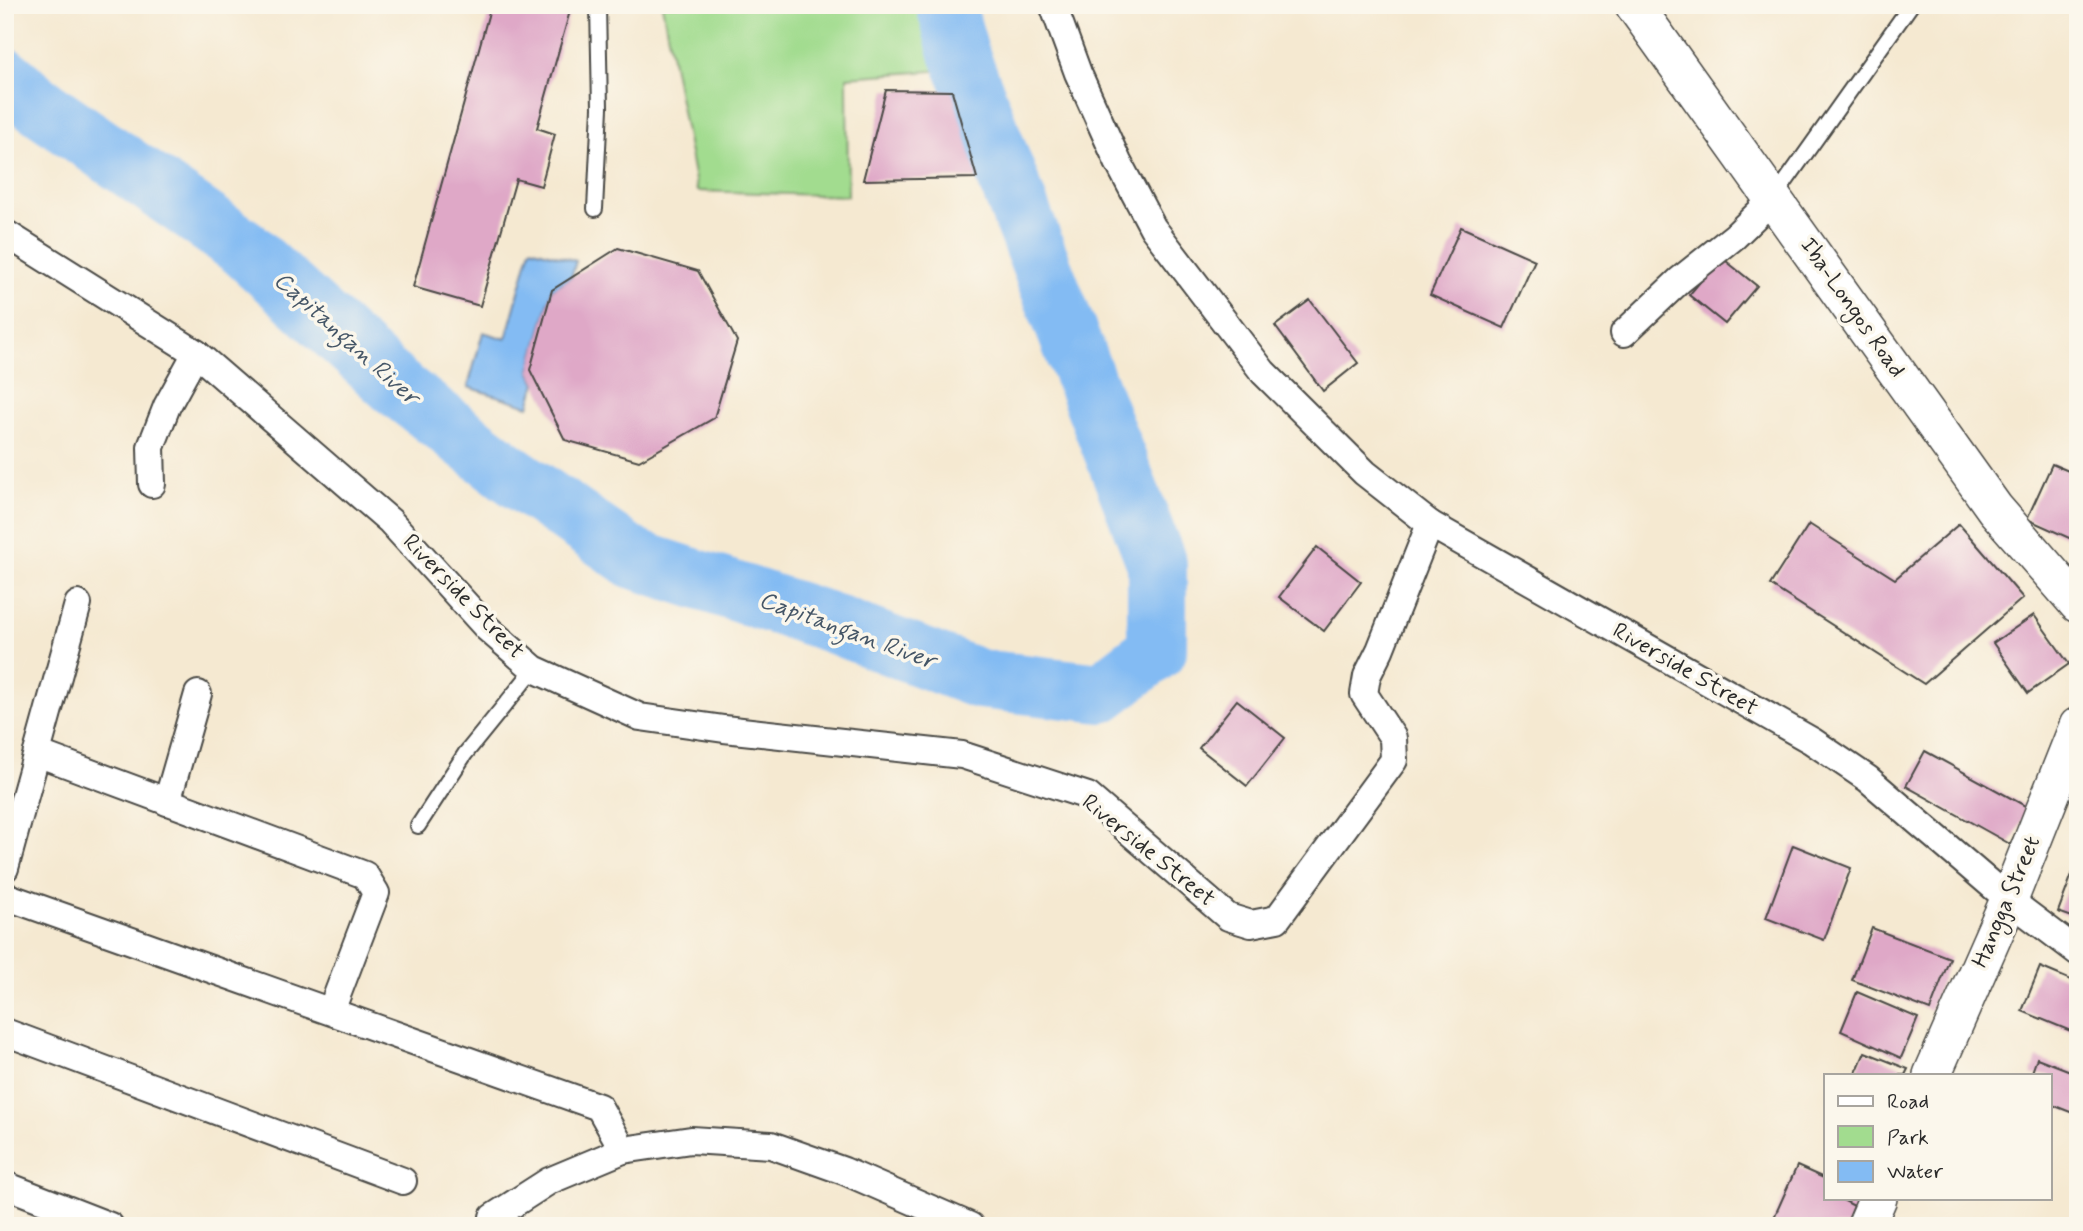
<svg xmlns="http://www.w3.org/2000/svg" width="2083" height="1231" viewBox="0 0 2083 1231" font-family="Mynerve,sans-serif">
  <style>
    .green { fill: #a2dc8f; stroke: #66845d; stroke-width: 2 }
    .water { fill: #83bbf3; stroke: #57738f; stroke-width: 2 }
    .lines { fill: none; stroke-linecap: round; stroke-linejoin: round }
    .river { stroke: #83bbf3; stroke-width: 60 }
    .building { fill: #dfa8c7 }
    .lane-casing { stroke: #494844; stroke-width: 18 }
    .street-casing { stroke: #494844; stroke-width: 30 }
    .secondary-casing { stroke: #494844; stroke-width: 40 }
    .lane { stroke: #fff; stroke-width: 14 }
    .street { stroke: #fff; stroke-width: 26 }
    .secondary { stroke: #fff; stroke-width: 37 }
    .labels { text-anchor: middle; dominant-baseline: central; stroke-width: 7; stroke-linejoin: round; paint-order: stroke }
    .street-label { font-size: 23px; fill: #2b2b2b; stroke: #fbf7ec }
    .water-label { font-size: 24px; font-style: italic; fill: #455667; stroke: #fbf7ec }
  </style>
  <rect width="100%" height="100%" fill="#fbf7ec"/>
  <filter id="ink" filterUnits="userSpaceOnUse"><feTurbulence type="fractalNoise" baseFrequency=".0143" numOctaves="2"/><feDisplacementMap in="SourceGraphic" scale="14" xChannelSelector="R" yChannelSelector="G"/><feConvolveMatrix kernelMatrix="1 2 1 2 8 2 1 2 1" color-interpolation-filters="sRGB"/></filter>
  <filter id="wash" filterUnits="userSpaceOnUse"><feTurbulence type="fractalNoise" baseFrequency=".00686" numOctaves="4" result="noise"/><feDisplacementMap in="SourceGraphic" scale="28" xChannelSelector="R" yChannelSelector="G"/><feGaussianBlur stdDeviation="1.57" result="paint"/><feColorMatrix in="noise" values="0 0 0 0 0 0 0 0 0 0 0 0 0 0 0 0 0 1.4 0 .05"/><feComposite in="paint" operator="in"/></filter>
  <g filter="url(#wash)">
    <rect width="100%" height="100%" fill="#f5e9d1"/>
    <path class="green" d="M662,5H923L946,70L847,77L848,196L697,191Z"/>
    <path class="water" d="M531,248L576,261L571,278L552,290L530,370L536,383L529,406L468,387L483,332L506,339Z"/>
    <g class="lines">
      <path class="river" d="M5,77L36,103L244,248L395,386L508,472L634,559L823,620L979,679L1101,693L1157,650V564L959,53L946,5"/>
    </g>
    <g id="blocks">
      <g class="building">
        <path d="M491,5H549L570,11L537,128L555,134L541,186L516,179L480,306L413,287Z"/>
        <path d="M886,90L952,91L977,178L863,180Z"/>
        <path d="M1461,227L1535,260L1504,328L1430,295Z"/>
        <path d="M618,248L698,271L737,341L714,418L639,461L565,440L530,370L552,290Z"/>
        <path d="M1721,257L1757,286L1725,324L1689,295Z"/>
        <path d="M1310,300L1358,363L1323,391L1275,326Z"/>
        <path d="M2052,464L2078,475V542L2027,519Z"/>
        <path d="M1809,524L1895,579L1959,524L2023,598L1924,684L1770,585Z"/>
        <path d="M1317,547L1361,582L1324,631L1279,597Z"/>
        <path d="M2034,615L2069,664L2028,693L1993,643Z"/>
        <path d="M1237,700L1285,738L1247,786L1199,748Z"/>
        <path d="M1925,751L2029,808L2010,844L1906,786Z"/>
        <path d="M1793,845L1851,868L1824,940L1766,918Z"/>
        <path d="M2077,861H2078V919L2058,912Z"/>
        <path d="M1872,928L1950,958L1930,1010L1852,980Z"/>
        <path d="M2040,967L2078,983V1034L2022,1011Z"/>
        <path d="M1857,992L1918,1018L1901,1058L1841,1031Z"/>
        <path d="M1865,1052L1908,1069L1905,1075H1855Z"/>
        <path d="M2037,1058L2078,1074V1115L2050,1104V1075H2031Z"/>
        <path d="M1797,1166L1826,1179V1198H1839L1856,1207L1848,1226H1781L1772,1222Z"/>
      </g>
    </g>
  </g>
  <g filter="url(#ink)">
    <use href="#blocks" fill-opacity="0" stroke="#494844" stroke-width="2"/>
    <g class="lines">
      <g class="lane-casing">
        <g id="lane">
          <path d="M1774,198L1911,5"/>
          <path d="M595,209L600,108L598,5"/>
          <path d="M418,826L465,754L534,669"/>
        </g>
      </g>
      <g class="street-casing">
        <g id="street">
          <path d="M1053,5L1078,73L1118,162L1153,228L1263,372L1365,473L1430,524"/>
          <path d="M5,233L196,353L390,521L488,629L534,669L640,717L724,729L962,755L1088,796L1228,917L1251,924L1277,919L1394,760L1393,738L1364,694L1367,676L1380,650L1430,524L1812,741L1868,779L2009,900L2078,952"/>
          <path d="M1624,333L1680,280L1735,236L1774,198"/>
          <path d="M152,484L151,447L167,406L196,353"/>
          <path d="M37,753L365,875L376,893L331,1011"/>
          <path d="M167,802L198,694"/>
          <path d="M5,868L78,604"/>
          <path d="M5,896L599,1107L623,1150"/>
          <path d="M5,1032L403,1181"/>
          <path d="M5,1185L110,1226"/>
          <path d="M493,1217L549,1181L623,1150L691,1140L771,1145L844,1171L970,1226"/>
        </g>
      </g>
      <g class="secondary-casing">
        <g id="secondary">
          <path d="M1634,5L1995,509L2078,604"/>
          <path d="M1932,1075L2009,900L2078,726"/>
          <path d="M1866,1226L1878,1198"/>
        </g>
      </g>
      <use href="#lane" class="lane"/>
      <use href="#street" class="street"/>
      <use href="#secondary" class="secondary"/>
    </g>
  </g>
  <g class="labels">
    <g class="street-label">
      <text transform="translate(1852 308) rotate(55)">Iba-Longos Road</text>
      <text transform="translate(463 597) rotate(46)">Riverside Street</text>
      <text transform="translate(1685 670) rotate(30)">Riverside Street</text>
      <text transform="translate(1148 851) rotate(39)">Riverside Street</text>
      <text transform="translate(2007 902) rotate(-67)">Hangga Street</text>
    </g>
    <g class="water-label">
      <text transform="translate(346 339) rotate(42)">Capitangan River</text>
      <text transform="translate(847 631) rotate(20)">Capitangan River</text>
    </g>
  </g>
  <rect width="2083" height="1231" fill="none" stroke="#fbf7ec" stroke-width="28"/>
  <rect x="1824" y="1074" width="228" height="126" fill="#fbf7ec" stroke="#a8a59f" stroke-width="2"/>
  <rect x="1838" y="1096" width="35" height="10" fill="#ffffff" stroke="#a8a59f" stroke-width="2"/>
  <text x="1887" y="1108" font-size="21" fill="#2b2b2b">Road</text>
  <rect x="1838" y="1126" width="35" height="21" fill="#a2dc8f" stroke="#a8a59f" stroke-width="2"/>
  <text x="1887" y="1144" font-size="21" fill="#2b2b2b">Park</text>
  <rect x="1838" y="1161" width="35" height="21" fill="#83bbf3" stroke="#a8a59f" stroke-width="2"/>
  <text x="1887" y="1178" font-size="21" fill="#2b2b2b">Water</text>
</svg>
